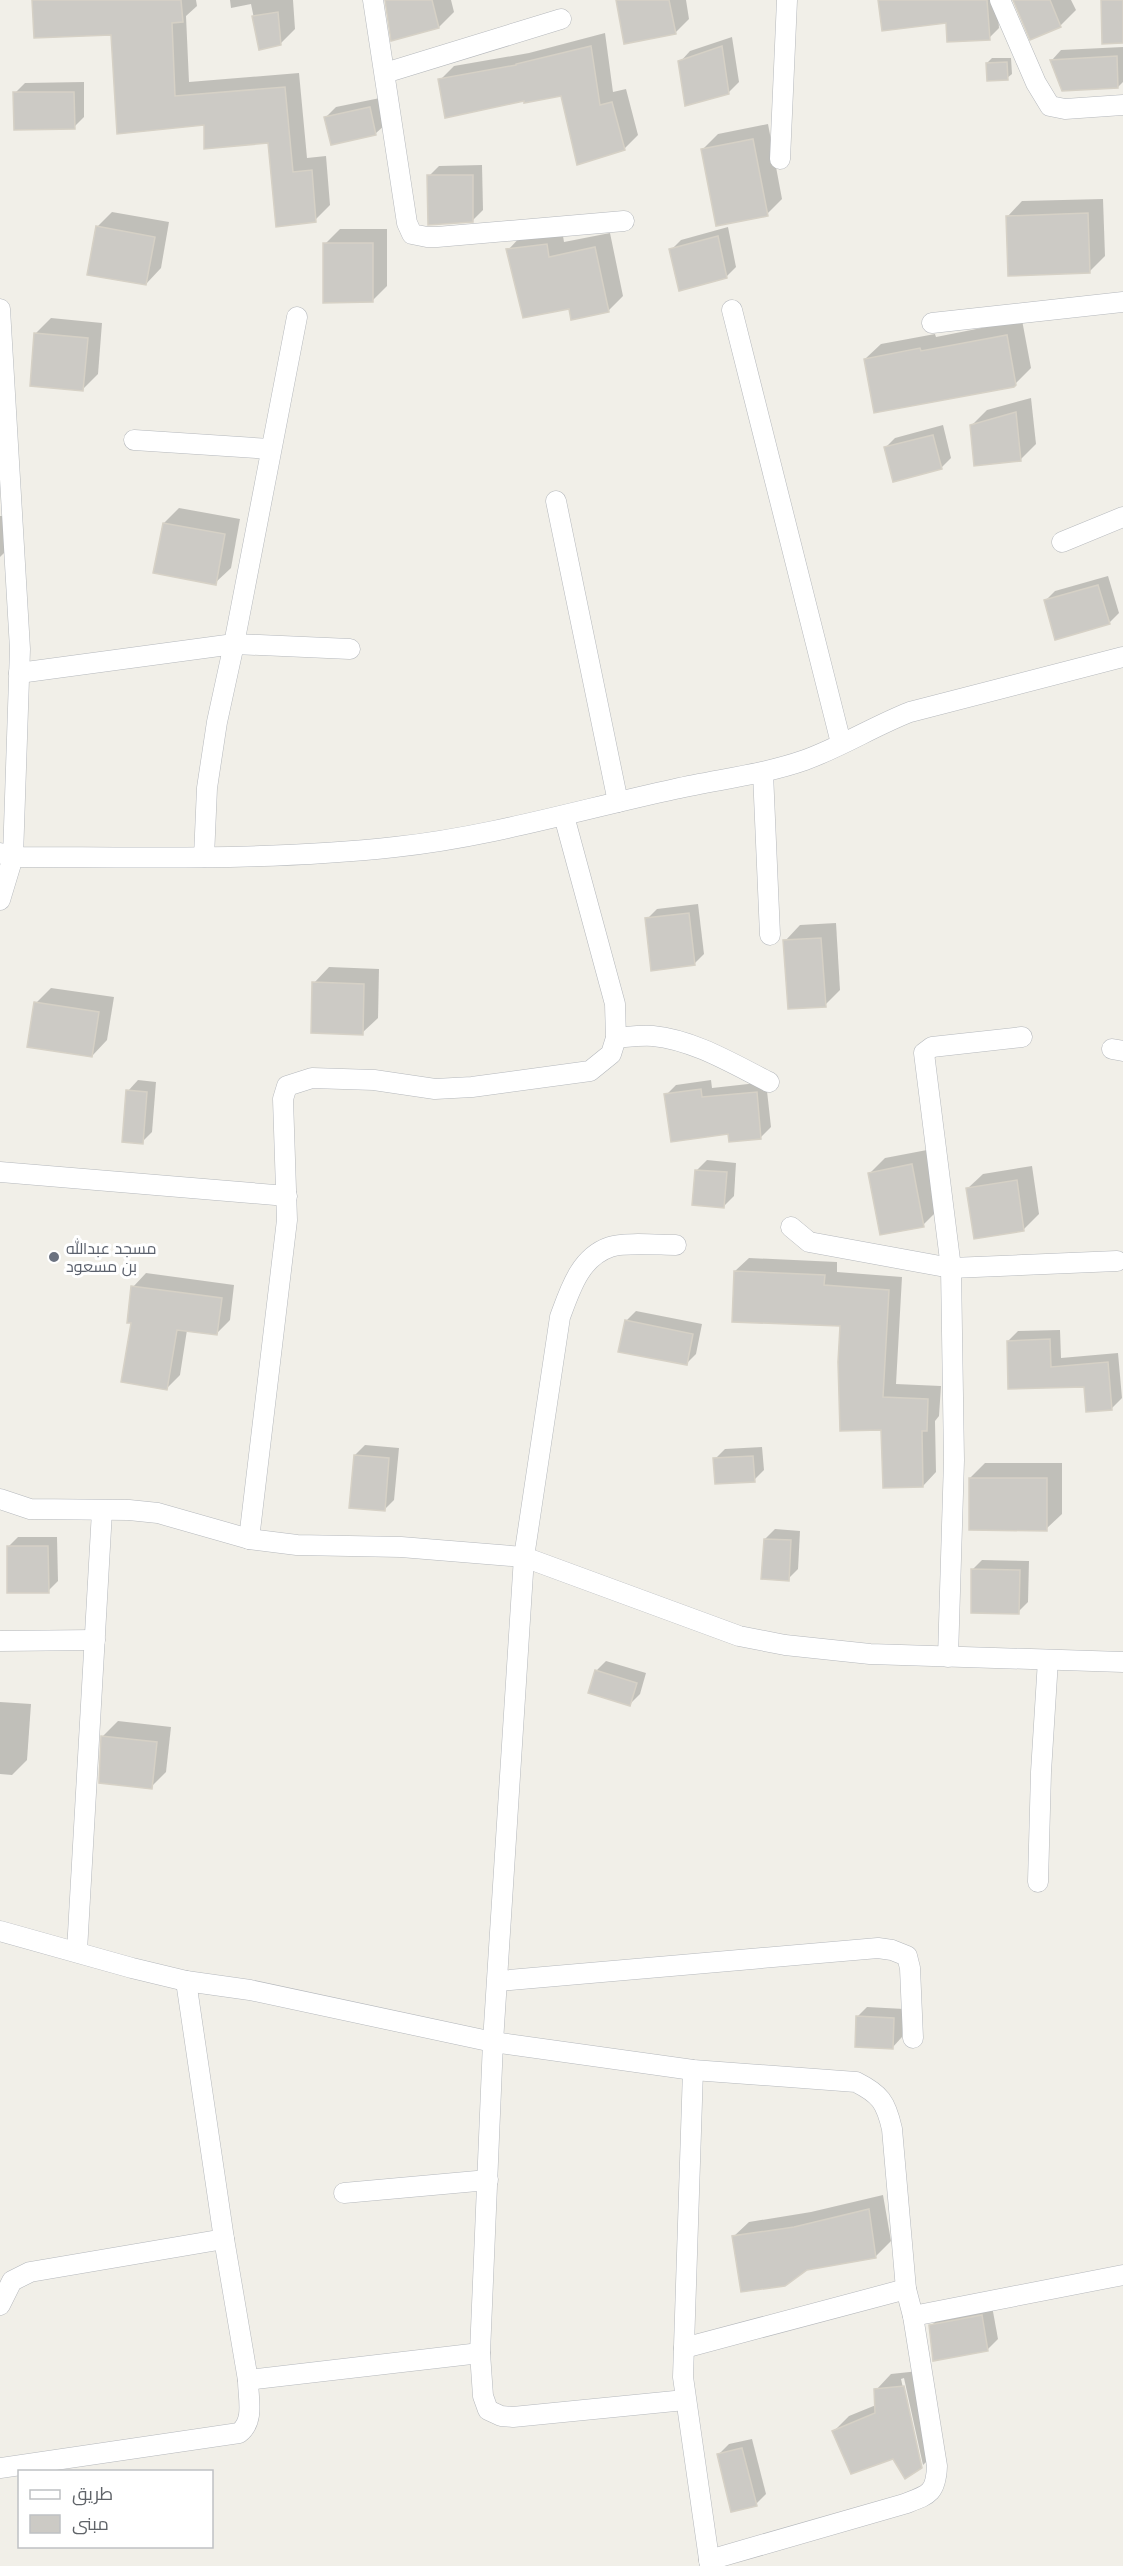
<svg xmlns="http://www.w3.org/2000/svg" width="1123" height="2566" viewBox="0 0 1123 2566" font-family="Inter,Cairo,sans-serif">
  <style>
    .shadow { fill: #0003 }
    .building { fill: #cccac5; stroke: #d6d1c6; stroke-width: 1.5 }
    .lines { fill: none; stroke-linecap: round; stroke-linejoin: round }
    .street-casing { stroke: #b5b8bc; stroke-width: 21 }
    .street { stroke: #fff; stroke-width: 20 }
    .worship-dot { fill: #6b7280; stroke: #fff; stroke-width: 2 }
    .labels { text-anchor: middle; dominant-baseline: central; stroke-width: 6; stroke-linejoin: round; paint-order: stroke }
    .worship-label { font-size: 16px; fill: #5b616d; stroke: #fff; text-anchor: start }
  </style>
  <rect width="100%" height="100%" fill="#f1efe8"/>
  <g class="shadow">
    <path d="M33,0H196L197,6L186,16L189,82L299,73L307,158L326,156L330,205L315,220L269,141L206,124L118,132L112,33Z"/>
    <path d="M230,0H293L295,29L281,43L260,48L251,4L231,8Z"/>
    <path d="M387,0H451L454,12L439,27Z"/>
    <path d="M618,0H686L689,19L675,33Z"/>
    <path d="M879,0H997L999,28L989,38L948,22Z"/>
    <path d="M1014,0H1071L1076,10L1060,26L1031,38Z"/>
    <path d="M605,33L613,92L626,89L638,135L624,149L562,94L525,99L440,80L454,66L529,53Z"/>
    <path d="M732,37L739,82L729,92L680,62L690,51Z"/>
    <path d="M1123,47V82L1118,87L1063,89L1052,60L1061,50Z"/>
    <path d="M992,58H1011L1012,74L1007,78L987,63Z"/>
    <path d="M84,82V117L74,127L15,93L25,83Z"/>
    <path d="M380,98L386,124L375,134L326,117L336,107Z"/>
    <path d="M768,124L782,199L767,214L703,149L718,134Z"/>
    <path d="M482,165L483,210L473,220L429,176L439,166Z"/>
    <path d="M1103,199L1105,256L1089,272L1007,217L1022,201Z"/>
    <path d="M112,212L169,222L161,268L146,284L97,227Z"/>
    <path d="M728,227L736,267L726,277L671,250L681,240Z"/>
    <path d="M340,229H387V286L372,301L325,244Z"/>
    <path d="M562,230L564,242L610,233L623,296L608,311L570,308L508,250L523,234Z"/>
    <path d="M51,318L102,323L98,374L83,389L36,333Z"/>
    <path d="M1022,320L1031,368L1015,384L865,359L881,344L935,334L936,337Z"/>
    <path d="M1031,398L1036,444L1021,459L972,425L987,410Z"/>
    <path d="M943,425L951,458L941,468L885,448L895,438Z"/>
    <path d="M179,508L240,519L231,568L215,583L164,523Z"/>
    <path d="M0,516H5V552L0,557Z"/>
    <path d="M1108,576L1119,613L1109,623L1045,601L1055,591Z"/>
    <path d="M698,904L704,954L694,964L647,919L657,909Z"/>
    <path d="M836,923L840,990L825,1005L785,941L800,925Z"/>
    <path d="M329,967L379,969L378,1018L362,1033L314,983Z"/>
    <path d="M51,988L114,997L107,1040L92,1056L36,1003Z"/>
    <path d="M138,1080L156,1082L152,1132L142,1142L128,1091Z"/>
    <path d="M711,1080L712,1088L766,1082L771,1127L761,1137L730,1132L666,1095L676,1085Z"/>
    <path d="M927,1150L938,1210L923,1225L870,1173L885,1158Z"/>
    <path d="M707,1160L736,1163L734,1196L724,1206L697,1170Z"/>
    <path d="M1032,1166L1039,1214L1024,1229L967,1189L983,1174Z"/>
    <path d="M749,1258L837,1262V1272L902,1277L896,1384L941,1386L939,1416L935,1421L936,1472L923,1486L883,1429L842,1325L735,1271Z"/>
    <path d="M146,1273L234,1285L230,1320L216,1334L187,1330L180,1375L167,1388L133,1322V1287Z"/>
    <path d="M636,1311L702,1324L696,1354L686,1364L626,1321Z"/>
    <path d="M1060,1330L1061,1358L1118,1353L1122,1398L1112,1408L1085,1385L1010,1387L1008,1341L1018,1331Z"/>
    <path d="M365,1445L399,1448L394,1500L384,1510L355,1455Z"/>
    <path d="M762,1447L764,1470L754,1480L715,1459L725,1449Z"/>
    <path d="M985,1463H1062V1514L1046,1529L970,1478Z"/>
    <path d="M775,1529L800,1531L798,1569L788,1579L765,1539Z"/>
    <path d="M18,1537H57L58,1581L48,1591L8,1547Z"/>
    <path d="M982,1560L1029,1561L1028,1602L1018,1612L972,1570Z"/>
    <path d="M606,1661L646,1673L640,1694L630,1704L596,1671Z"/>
    <path d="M0,1702L31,1704L27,1760L12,1775L0,1774Z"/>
    <path d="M118,1721L171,1727L166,1772L151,1787L103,1736Z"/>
    <path d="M867,2007L904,2009L902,2037L892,2048L857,2017Z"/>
    <path d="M883,2195L891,2241L876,2256L733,2237L749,2222L811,2212Z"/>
    <path d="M992,2306L998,2339L988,2349L931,2326L941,2316Z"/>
    <path d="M919,2371L937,2451L923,2465L904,2378L901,2379L921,2467L834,2431L849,2416L876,2405V2390L891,2374Z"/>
    <path d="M752,2439L766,2494L756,2504L719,2454L729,2444Z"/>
  </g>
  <g class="building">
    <path d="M32,0H181L183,22L172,23L175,96L285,87L293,172L312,170L316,222L276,227L268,143L204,149V125L117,134L111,35L34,38Z"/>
    <path d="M385,0H432L439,28L391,41Z"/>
    <path d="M616,0H669L676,34L624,44Z"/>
    <path d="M878,0H987L990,40L947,42L946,23L882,31Z"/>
    <path d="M1013,0H1050L1061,27L1030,40Z"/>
    <path d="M1101,0H1123V43L1102,44Z"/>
    <path d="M278,12L281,45L259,50L252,16Z"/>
    <path d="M591,46L600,105L612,102L625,150L577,165L561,96L524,103V101L445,118L438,79L516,65V64Z"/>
    <path d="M722,46L729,94L685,106L678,61Z"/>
    <path d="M1117,56L1118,88L1062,91L1050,60Z"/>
    <path d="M1007,62L1008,80L987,81L986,63Z"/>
    <path d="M13,92H74L75,129L14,130Z"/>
    <path d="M370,107L376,135L331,145L324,117Z"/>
    <path d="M753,139L768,216L716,226L701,149Z"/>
    <path d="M427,175H473V222L428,225Z"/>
    <path d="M1088,213L1090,273L1008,276L1006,216Z"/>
    <path d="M96,226L155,237L146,285L87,275Z"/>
    <path d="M718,236L727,278L679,291L669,249Z"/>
    <path d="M323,243H373V302L323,303Z"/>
    <path d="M547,244L549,257L595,247L609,312L571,320L569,309L523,318L506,249Z"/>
    <path d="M34,333L88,338L83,391L30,386Z"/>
    <path d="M1007,335L1016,385L1014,387L874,413L864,359L920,348L921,351Z"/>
    <path d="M1016,412L1021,461L974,466L970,425Z"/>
    <path d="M933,435L942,469L893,482L884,447Z"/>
    <path d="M163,523L225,534L216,585L153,573Z"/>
    <path d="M1098,585L1110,624L1055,640L1044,600Z"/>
    <path d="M689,913L695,965L651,971L645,918Z"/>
    <path d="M821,938L826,1007L788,1009L783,940Z"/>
    <path d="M312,982L364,984L363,1035L311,1033Z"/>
    <path d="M34,1002L99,1012L92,1057L27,1047Z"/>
    <path d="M701,1089L702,1097L757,1092L761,1139L729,1142L728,1134L671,1142L664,1094Z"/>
    <path d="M126,1090L147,1092L143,1144L122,1142Z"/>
    <path d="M912,1164L924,1227L880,1235L868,1173Z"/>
    <path d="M695,1170L727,1172L724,1208L692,1205Z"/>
    <path d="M1017,1180L1024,1231L974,1239L966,1188Z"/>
    <path d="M734,1271L825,1275L824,1285L889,1290L883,1397L928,1399L927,1431H922L923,1487L883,1488L881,1430L840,1431L838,1362L840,1326L732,1322Z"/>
    <path d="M131,1286L222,1298L217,1335L177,1330L167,1390L121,1382L131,1323H127Z"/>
    <path d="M625,1320L693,1334L687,1365L618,1352Z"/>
    <path d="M1050,1339L1051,1367L1108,1362L1112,1410L1086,1412L1084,1387L1008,1389L1007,1341Z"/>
    <path d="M354,1455L389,1458L385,1511L349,1508Z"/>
    <path d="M753,1456L755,1482L715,1484L713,1458Z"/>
    <path d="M969,1478H1047V1531L969,1530Z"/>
    <path d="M764,1539L791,1540L789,1581L761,1579Z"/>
    <path d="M7,1546H48L49,1593H7Z"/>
    <path d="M971,1569L1020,1570L1019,1614L971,1613Z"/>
    <path d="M595,1670L637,1683L630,1706L588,1693Z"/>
    <path d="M101,1736L157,1742L152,1789L99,1783Z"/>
    <path d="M856,2016L894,2018L893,2049L855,2047Z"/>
    <path d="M869,2209L876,2258L807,2270L785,2286L741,2292L732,2236L794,2227Z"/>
    <path d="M982,2315L988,2351L933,2361L929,2325Z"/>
    <path d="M904,2386L922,2468L905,2479L893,2459L851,2474L832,2431L875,2413L874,2389Z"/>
    <path d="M742,2448L757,2506L731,2512L717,2454Z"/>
  </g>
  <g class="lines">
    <g class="street-casing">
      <g id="street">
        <path d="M373,0L407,223L412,234L427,237H437L624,221"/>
        <path d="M1000,0L1036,83L1050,106L1065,109L1123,105"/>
        <path d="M385,73L561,19"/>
        <path d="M780,159L787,0"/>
        <path d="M0,309L20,649L13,857L0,900"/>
        <path d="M732,310L841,743"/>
        <path d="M932,323L1123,302"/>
        <path d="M134,440L270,449"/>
        <path d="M556,501L618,802"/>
        <path d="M1062,542L1123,517"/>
        <path d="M19,673L234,644L350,649"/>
        <path d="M763,773L770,935"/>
        <path d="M0,853L13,857C140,857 268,861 395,847C490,837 582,809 675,789C719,779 762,775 805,760C841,747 874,726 910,712L1123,657"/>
        <path d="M204,857L207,788L217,722L234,644L297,317"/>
        <path d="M616,1038C628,1037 641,1035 653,1036C694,1040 733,1064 769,1082"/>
        <path d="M1112,1049L1123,1051"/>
        <path d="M0,1172L287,1196"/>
        <path d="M791,1227L809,1242L951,1268L1117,1261"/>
        <path d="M676,1245C660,1245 624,1242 610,1247C580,1257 570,1290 560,1317L524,1557L493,2042L480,2353L483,2396L488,2410L501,2416L513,2417L685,2400"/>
        <path d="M0,1499L30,1509L129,1510L158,1513L249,1539L297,1545L401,1547L524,1557L739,1636L785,1645L870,1654L1123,1662"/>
        <path d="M249,1539L287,1220L283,1099L287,1086L312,1078L374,1080L435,1089L472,1087L590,1071L611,1054L616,1038L615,1004L564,816"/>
        <path d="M0,1641L95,1640"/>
        <path d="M948,1657L954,1460L951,1268L924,1053L932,1047L1022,1037"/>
        <path d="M1038,1882L1041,1772L1048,1660"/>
        <path d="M0,1931L132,1968L186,1981L250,1990L493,2042L693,2070L856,2082C880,2094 886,2102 892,2129L906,2289L913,2316L937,2466C936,2494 928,2495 904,2504L709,2560"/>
        <path d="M77,1951L102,1511"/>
        <path d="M186,1981L224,2239L248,2380L480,2353"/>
        <path d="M498,1981L878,1948L892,1950L907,1956L910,1968L913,2038"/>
        <path d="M693,2070L683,2377L710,2566"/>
        <path d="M344,2193L488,2180"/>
        <path d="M0,2305L12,2281L30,2272L224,2239"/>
        <path d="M913,2316L1123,2275"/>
        <path d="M684,2348L906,2289"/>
        <path d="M0,2468L239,2433C255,2421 248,2398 248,2380"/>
      </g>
    </g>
    <use href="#street" class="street"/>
  </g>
  <circle class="worship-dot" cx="54" cy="1257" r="6"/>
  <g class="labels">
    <g class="worship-label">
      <text x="66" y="1248">مسجد عبدالله<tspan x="66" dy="18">بن مسعود</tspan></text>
    </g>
  </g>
  <rect x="18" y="2470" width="195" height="78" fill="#ffffff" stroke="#bfc1c3" stroke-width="1.5"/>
  <rect x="30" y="2490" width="30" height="9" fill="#ffffff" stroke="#bfc1c3" stroke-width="1.5"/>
  <text x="72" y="2500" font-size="18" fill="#5f6368">طريق</text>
  <rect x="30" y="2515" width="30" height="18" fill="#cccac5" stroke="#bfc1c3" stroke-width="1.5"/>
  <text x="72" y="2530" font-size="18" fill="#5f6368">مبنى</text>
</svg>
